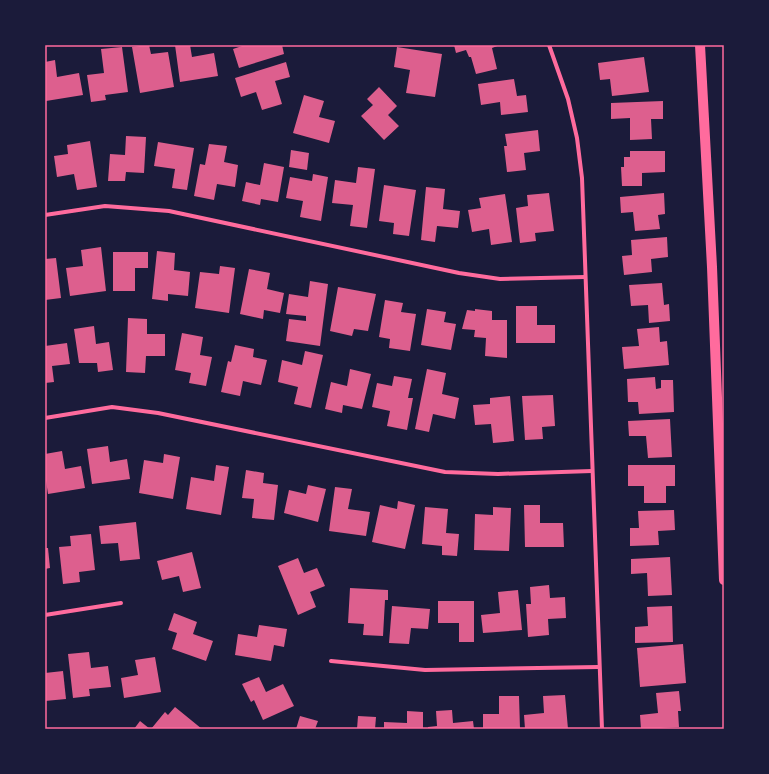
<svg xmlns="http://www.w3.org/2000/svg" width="769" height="774" viewBox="0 0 769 774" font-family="'PT Sans Narrow',sans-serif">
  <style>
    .building { fill: #dd5f8e }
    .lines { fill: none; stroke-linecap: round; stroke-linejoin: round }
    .minor { stroke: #ff6b9d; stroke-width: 4 }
    .primary { stroke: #ff6b9d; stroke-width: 10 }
    .neatline { fill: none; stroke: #ff6b9d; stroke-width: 1.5 }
  </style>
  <rect width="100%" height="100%" fill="#1b1b3a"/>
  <g class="building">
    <path d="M147,45H149L151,54L168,52L174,87L140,93L132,47Z"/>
    <path d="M175,45H190L192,57L214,53L218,76L180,82Z"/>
    <path d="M241,45H282L284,54L239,68L233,49L242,46Z"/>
    <path d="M454,45H500L492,48L497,69L476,74L471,57H469L466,50L456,53Z"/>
    <path d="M122,47L128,92L105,95L106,100L91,102L87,75L104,73L101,49Z"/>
    <path d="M397,47L442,54L435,97L406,93L410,70L394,67Z"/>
    <path d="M644,57L649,92L612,96L610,79L600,80L598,63Z"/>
    <path d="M55,60L57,77L79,73L83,95L46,101L45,62Z"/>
    <path d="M286,62L290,77L275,81L282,104L262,110L256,92L241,97L235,78Z"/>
    <path d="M514,79L517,96L526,95L528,112L501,115L500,102L481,105L478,84Z"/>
    <path d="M379,87L397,106L388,115L399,126L384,140L361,116L373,105L367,99Z"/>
    <path d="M304,95L324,101L319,117L335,121L329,143L293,133Z"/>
    <path d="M663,101V119H651L652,139L630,140V118L611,119V103Z"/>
    <path d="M538,130L540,151L524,153L526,170L507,172L504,146H507L505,134Z"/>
    <path d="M126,136L146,137L144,173L126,172L125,181H108L110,154L125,155Z"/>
    <path d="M90,141L97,187L77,190L74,174L57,177L54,156L68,154L67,145Z"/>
    <path d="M158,142L194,148L187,190L172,188L175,169L154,166Z"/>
    <path d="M209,144L227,146L224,162L238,165L235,187L217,184L214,200L194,196L200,164L205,165Z"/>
    <path d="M291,150L309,153L307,170L289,167Z"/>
    <path d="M630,151H665V172L642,173V186H622L621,167H624V157H630Z"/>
    <path d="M264,163L284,167L278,202L261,199L260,205L242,201L246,182L260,185Z"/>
    <path d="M358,167L375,169L367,228L350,226L353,205L332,203L335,180L356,183Z"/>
    <path d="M313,174L328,177L321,221L300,217L303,201L286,198L290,177L312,181Z"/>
    <path d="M384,185L416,190L409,236L393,234L394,223L379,221Z"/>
    <path d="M426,187L445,189L443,209L460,211L458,228L437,226L435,242L421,240Z"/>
    <path d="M549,193L554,231L535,233L536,241L520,243L516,208L528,206L527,195Z"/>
    <path d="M664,193L665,214L658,215L660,229L635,231L633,212L621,213L620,197Z"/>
    <path d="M505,194L512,242L491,245L489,229L472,232L468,210L481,208L479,198Z"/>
    <path d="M667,237L668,257L651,259L652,272L624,275L622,256L632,255L631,240Z"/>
    <path d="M101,247L106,291L70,296L66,268L83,266L81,250Z"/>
    <path d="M157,251L175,253L174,270L190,272L188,296L168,294V301L152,299Z"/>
    <path d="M113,252H148V268H135V291H113Z"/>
    <path d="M56,258L61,298L45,300V259Z"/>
    <path d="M220,266L235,268L229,313L195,308L200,272L219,274Z"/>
    <path d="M249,269L270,273L267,289L284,293L280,313L264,310L263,319L240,314Z"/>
    <path d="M310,281L328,284L320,346L286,341L289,319L306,321V316L286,314L289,294L308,297Z"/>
    <path d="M662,283L664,305L669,304L670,321L649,323L648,305L631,306L629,285Z"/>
    <path d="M338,287L376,294L368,331L354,329L352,336L330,331Z"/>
    <path d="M385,300L403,303L401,312L416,314L410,351L389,348L390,339L379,337Z"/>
    <path d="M516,306H537V325H555V343H516Z"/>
    <path d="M427,309L446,312L444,322L456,324L451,350L421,345Z"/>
    <path d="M475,309L492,311V320H507V358L485,356L486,338L474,337L475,330L462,329L467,310L475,311Z"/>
    <path d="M128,318L147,319V334H165V356H146L145,373L126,372Z"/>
    <path d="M94,326L96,344L109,342L113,370L98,372L97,363H79L74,329Z"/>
    <path d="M659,327L660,342L667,341L669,365L624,369L622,347L639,346L637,329Z"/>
    <path d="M182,333L203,337L200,355L212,357L206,386L189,383L191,373L175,370Z"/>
    <path d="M67,343L70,364L52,366L54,382L45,383V346Z"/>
    <path d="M235,345L254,349L253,357L267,360L261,385L243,381L240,396L221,392L228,361L231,362Z"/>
    <path d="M305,351L323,355L311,408L294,404L298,387L278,382L282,360L302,365Z"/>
    <path d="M350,369L371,374L362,409L343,405L342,413L325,409L331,382L347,386Z"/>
    <path d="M427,369L446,373L442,394L459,398L455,419L433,414L429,432L415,429Z"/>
    <path d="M394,376L412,379L408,398H413L407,430L387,426L390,411L372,407L377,383L392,386Z"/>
    <path d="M655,377L656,389L661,388V380H673L674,412L639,414L638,402H628L627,379Z"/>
    <path d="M553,395L555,426L542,427L543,439L525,440L522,396Z"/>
    <path d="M510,396L514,441L493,443L491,424L475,425L473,405L490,404V398Z"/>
    <path d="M670,419L672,457L648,458L646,436H629L628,421Z"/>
    <path d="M108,446L110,462L127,459L130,479L92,484L87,449Z"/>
    <path d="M62,451L65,469L81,466L85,488L48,494L45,474V454Z"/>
    <path d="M164,454L180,457L173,499L139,493L144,460L163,463Z"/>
    <path d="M216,465L229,467L221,515L186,509L191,477L214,481Z"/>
    <path d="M628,465H675V486H666V503H644V486H628Z"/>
    <path d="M246,470L264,473L263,483L278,485L274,520L252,518L254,499L242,498Z"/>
    <path d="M308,485L326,489L318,522L284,513L289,490L306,494Z"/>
    <path d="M335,487L352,489L348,509L370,512L366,536L329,531Z"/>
    <path d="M398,501L415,505L405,549L372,542L380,505L397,509Z"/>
    <path d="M524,505H540V523H563L564,547H525Z"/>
    <path d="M425,507L448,509L446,533L459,534L457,556L442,555V546L422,544Z"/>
    <path d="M493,507L511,508L509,551L474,550L475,514L493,515Z"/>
    <path d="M674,510L675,530L658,531L659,545L630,546V528H639L638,511Z"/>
    <path d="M136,522L140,559L120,561L118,543L101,544L99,526Z"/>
    <path d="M91,534L95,570L79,572L80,582L63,584L59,547L71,546L70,536Z"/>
    <path d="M45,548H48L50,568L45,569Z"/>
    <path d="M192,552L201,588L183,592L179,576L162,580L157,561Z"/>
    <path d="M670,557L672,595L648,596L647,573L631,574V559Z"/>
    <path d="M298,558L304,573L317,568L325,586L310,592L316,607L298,615L278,566Z"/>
    <path d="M549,585L550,598L565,597L566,618L548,619L549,635L528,637L526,604H531L530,587Z"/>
    <path d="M350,588L388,590V600H385L383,636L363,635L364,624L348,623Z"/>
    <path d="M518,590L522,630L483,633L481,615L500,613L498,592Z"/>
    <path d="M438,601H474V642H459V623H438Z"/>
    <path d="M392,606L430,609L428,629L411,628L409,644L389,643Z"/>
    <path d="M672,606L673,642L635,643V627L648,626L647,607Z"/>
    <path d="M174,613L197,622L193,634L213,641L206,661L172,649L177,633L168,630Z"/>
    <path d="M259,625L287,629L284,647L274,645L271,661L235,655L238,634L257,637Z"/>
    <path d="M683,644L686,683L640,687L637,648Z"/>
    <path d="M89,652L91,668L108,666L111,687L89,689L90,696L73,698L68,654Z"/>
    <path d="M155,657L161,692L124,698L121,678L138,675L135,660Z"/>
    <path d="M63,671L66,699L45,701V673Z"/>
    <path d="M259,677L266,692L283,684L294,706L263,720L254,700L251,702L242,684Z"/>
    <path d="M679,691L681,711H678L679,727L641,729L640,715L658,713L656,693Z"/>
    <path d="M565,695L568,729H525L524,715L544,713L543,696Z"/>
    <path d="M499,696H519L520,729H483V714H499Z"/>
    <path d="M175,707L202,729H151L165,712L168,715Z"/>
    <path d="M452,710L453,723L473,721L474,729H428V727L437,726L436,711Z"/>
    <path d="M407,711L423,712V729H384V722L407,723Z"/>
    <path d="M300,716L318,721L315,729H296Z"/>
    <path d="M358,716L376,717L375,729H357Z"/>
    <path d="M140,721L150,729H134Z"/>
  </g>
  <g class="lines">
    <g class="minor">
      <path d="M549,45L568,99L577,138L582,178L602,729"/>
      <path d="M45,215L105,206L169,211L459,273L500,279L585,277"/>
      <path d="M45,418L112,407L158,413L445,472L498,474L592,471"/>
      <path d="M45,615L121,603"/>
      <path d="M331,661L425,670L598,667"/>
    </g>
    <path class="primary" d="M700,45L712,267L724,580"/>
  </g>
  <rect width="769" height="774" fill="none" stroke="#1b1b3a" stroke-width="92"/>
  <rect x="46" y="46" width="677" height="682" class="neatline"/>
</svg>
